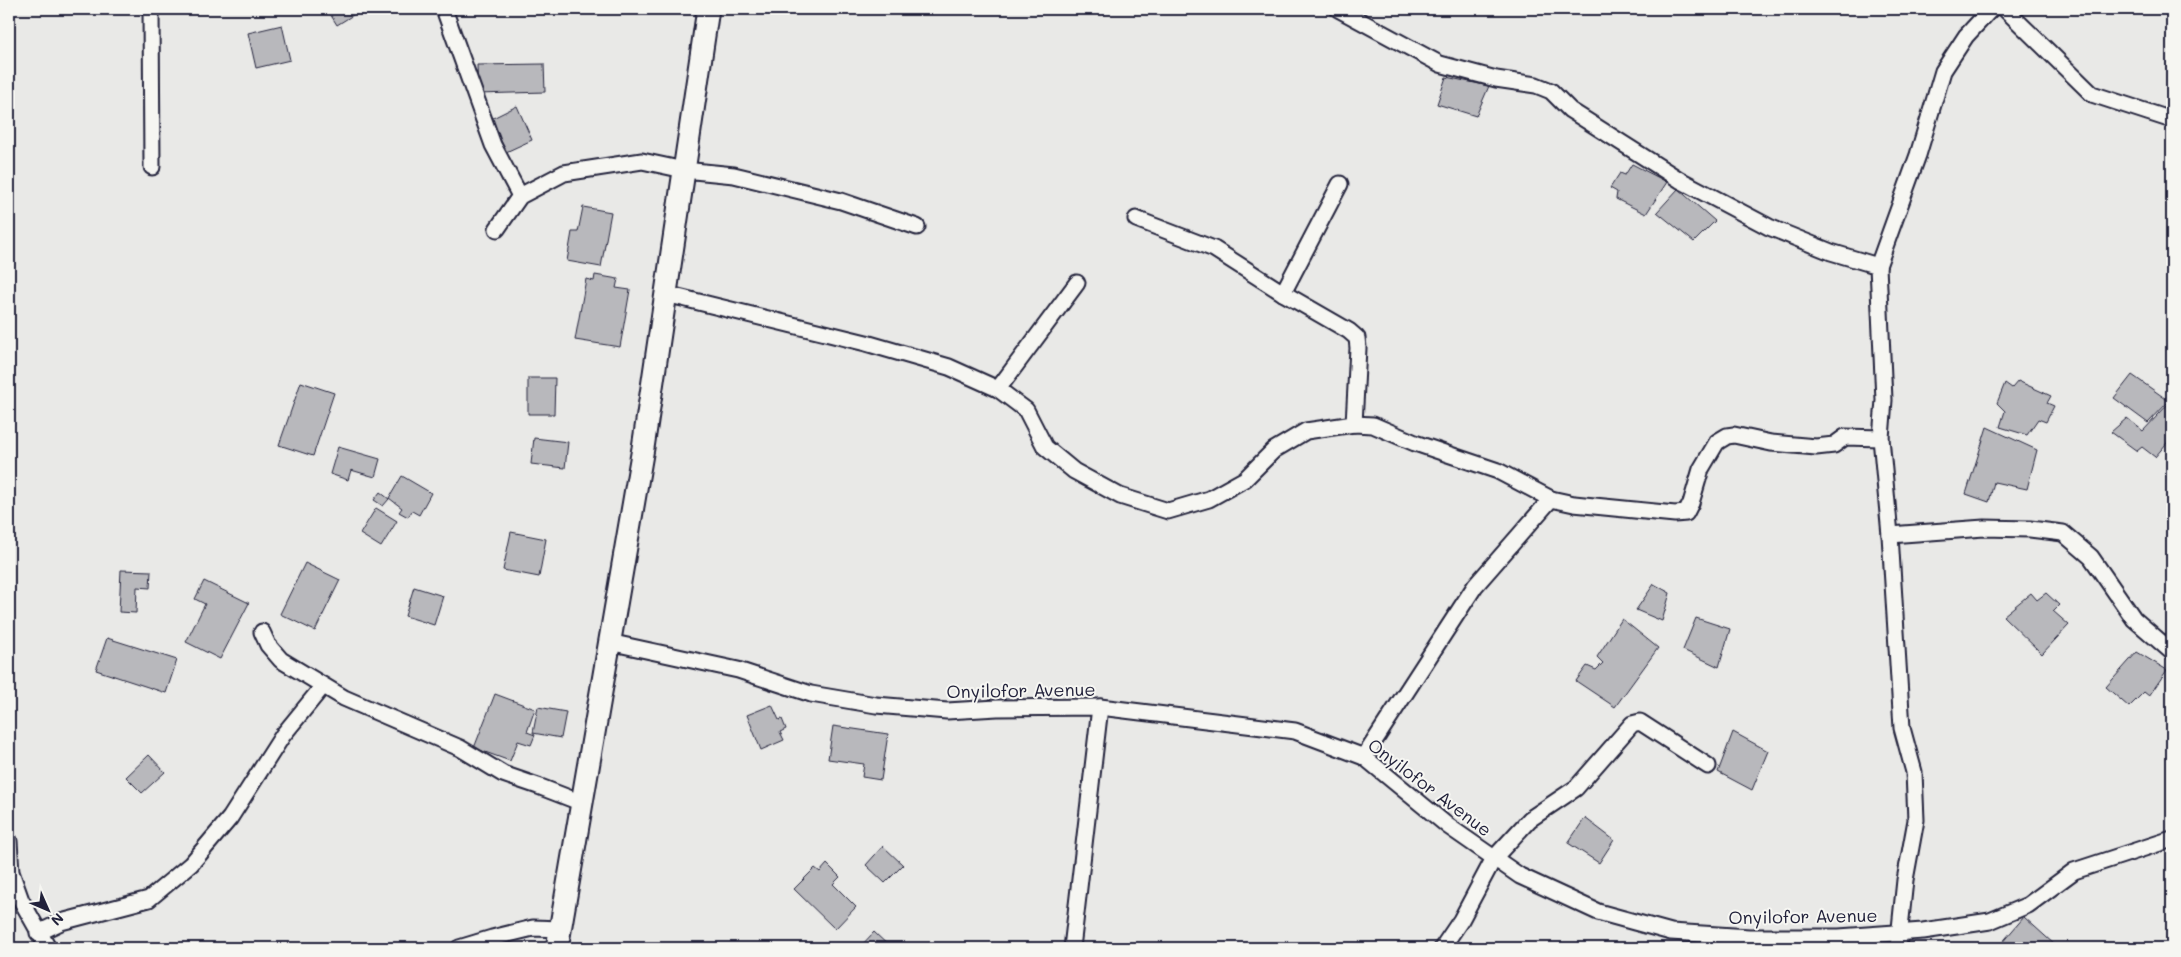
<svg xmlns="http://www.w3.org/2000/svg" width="2181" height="957" viewBox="0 0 2181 957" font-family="Mali,sans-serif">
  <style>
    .building { fill: #b8b8bc; stroke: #22223b }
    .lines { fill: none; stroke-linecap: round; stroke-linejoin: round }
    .minor-casing { stroke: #22223b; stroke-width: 19 }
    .secondary-casing { stroke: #22223b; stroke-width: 25 }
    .minor { stroke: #f6f6f2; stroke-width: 15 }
    .secondary { stroke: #f6f6f2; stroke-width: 21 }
    .labels { text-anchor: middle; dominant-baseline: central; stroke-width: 4; stroke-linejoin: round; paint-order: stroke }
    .street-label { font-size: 18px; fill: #22223b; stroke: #f6f6f2 }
  </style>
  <rect width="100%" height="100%" fill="#e9e9e7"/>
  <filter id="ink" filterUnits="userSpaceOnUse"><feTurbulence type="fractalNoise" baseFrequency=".02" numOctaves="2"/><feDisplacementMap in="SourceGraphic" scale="10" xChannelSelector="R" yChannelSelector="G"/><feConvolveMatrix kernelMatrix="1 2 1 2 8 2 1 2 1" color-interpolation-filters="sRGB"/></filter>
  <g filter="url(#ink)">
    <g class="building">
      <path d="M327,9H357L358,12L337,25Z"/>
      <path d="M282,25L290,60L256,68L248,33Z"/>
      <path d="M544,64L545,92L478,94L477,65Z"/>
      <path d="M1446,77L1489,86L1476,116L1437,104Z"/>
      <path d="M517,106L532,140L506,152L491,119Z"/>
      <path d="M1632,164L1667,182L1646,214L1616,199L1617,192L1610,188L1620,173L1625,175Z"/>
      <path d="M1678,189L1715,221L1694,242L1657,212Z"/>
      <path d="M583,207L611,212L601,267L567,261L572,232H578Z"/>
      <path d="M595,275L618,279L616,288L630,290L620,347L575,340L586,279L594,281Z"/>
      <path d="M2132,375L2169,401L2148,423L2114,398Z"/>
      <path d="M528,378H555L554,414H528Z"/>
      <path d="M2018,381L2051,396L2047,403L2054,406L2046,422L2038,419L2027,435L2000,427L2005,411L1997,403L2005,383L2012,388Z"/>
      <path d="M301,382L334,393L313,456L279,445Z"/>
      <path d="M2172,400V437L2155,457L2142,447L2137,451L2111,432L2127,418L2143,431Z"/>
      <path d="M1987,427L2037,450L2027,489L1994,482L1989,502L1966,494Z"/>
      <path d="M534,438L568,442L565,468L531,464Z"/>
      <path d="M338,447L380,459L375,477L351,470L348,480L330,474Z"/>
      <path d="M402,476L431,493L419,515L412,511L408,517L399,512L402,508L389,498Z"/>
      <path d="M380,492L389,499L383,506L374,500Z"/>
      <path d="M376,508L397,521L381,547L360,534Z"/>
      <path d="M511,532L546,539L539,577L503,570Z"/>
      <path d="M305,563L340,580L315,631L280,614Z"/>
      <path d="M121,570L151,571L150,588L137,587L136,613L119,612Z"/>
      <path d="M204,581L249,603L220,659L186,642L205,604L195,599Z"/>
      <path d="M1654,584L1670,593L1662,621L1636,610Z"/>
      <path d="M414,587L443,596L434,625L405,616Z"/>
      <path d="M2031,593L2037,600L2046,593L2059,605L2053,611L2069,625L2042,654L2003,616Z"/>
      <path d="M1696,618L1730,629L1719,667L1683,650Z"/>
      <path d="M1622,619L1658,648L1615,707L1576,681L1587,666L1596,670L1603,663L1597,657Z"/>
      <path d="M107,638L177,660L166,693L96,670Z"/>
      <path d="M2137,652L2167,670L2149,696L2144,692L2129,707L2106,687Z"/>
      <path d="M495,694L535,709L527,732L535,735L531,745L518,741L510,761L474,748Z"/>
      <path d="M772,705L779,720L782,719L786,729L780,732L784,740L761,750L747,715Z"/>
      <path d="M538,707L566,712L561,738L533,733Z"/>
      <path d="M833,726L888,734L881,780L862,777L864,764L828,759Z"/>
      <path d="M1733,732L1768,751L1752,790L1718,772Z"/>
      <path d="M149,755L165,772L142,793L126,777Z"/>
      <path d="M1585,818L1614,840L1599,863L1568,843Z"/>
      <path d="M883,846L903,865L885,883L866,865Z"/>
      <path d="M827,864L840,877L833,884L856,907L835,929L794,889L815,868L820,872Z"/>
      <path d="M2024,917L2055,945L2053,948H2033L2024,942L2017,948H2005L2000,945Z"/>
      <path d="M874,932L891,948H859Z"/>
    </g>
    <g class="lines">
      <g class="minor-casing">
        <g id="minor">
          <path d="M151,9L152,167"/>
          <path d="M444,9L493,145L520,196"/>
          <path d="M1338,9L1440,64L1496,79L1536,85L1551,91L1570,110L1680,180L1769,227L1831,252L1878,266"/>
          <path d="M2005,9L2092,94L2172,120"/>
          <path d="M1136,219L1214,249L1283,293L1349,331L1357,338L1358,348L1354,424"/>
          <path d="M497,229L520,196L564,173L642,161L684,170L734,175L841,201L917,227"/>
          <path d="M1283,293L1340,184"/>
          <path d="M666,294L866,343L949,367L998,389L1026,410L1045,447L1074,471L1120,496L1168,511L1209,499L1245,479L1274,450L1306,431L1354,424L1373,425L1415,443L1498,471L1551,499L1574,504L1675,514L1686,513L1691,503L1701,469L1717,442L1727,436L1734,435L1771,443L1816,447L1834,445L1845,437L1881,438"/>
          <path d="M998,389L1077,283"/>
          <path d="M1890,535L1984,528L2030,529L2063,533L2091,557L2134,619L2172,652"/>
          <path d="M262,632L268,645L281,660L344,698L460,748L503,774L538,786L582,803"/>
          <path d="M609,642L738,670L811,694L876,705L947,711L997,708L1100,707L1295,731L1364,757L1448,826L1520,876L1598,912L1671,932L1749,937H1839L1923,931L1990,921L2028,905L2074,871L2172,839"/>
          <path d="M1364,757L1475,586L1551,499"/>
          <path d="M9,841L11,872L21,900L48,948"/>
          <path d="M38,933L61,922L149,899L191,864L230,818L283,735L323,686"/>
          <path d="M459,948L492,938L533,928L560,929"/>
          <path d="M1072,948L1100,707"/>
          <path d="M1442,948L1461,920L1494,858L1530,819L1576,788L1632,724L1640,722L1708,766"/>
          <path d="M1898,948L1905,880L1916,820L1914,772L1902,728L1890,535L1881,438L1884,400L1878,266L1918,155L1943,71L1966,36L1991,9"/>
        </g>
      </g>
      <g class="secondary-casing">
        <path id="secondary" d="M557,948L643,448L708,9"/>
      </g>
      <use href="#minor" class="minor"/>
      <use href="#secondary" class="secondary"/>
    </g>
  </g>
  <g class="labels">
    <g class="street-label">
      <text transform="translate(1021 690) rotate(-1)">Onyilofor Avenue</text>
      <text transform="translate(1430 787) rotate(37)">Onyilofor Avenue</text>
      <text transform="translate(1803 916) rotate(-1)">Onyilofor Avenue</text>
    </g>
  </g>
  <rect width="2181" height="957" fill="none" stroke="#f6f6f2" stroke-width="30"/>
  <rect x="15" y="15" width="2151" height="927" fill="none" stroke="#22223b" stroke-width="2" filter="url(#ink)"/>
  <g transform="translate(48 910) rotate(135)" stroke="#f6f6f2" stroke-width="4" paint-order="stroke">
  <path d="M0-4L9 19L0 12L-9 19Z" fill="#22223b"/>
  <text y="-8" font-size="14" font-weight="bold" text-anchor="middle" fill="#22223b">N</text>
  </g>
</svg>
